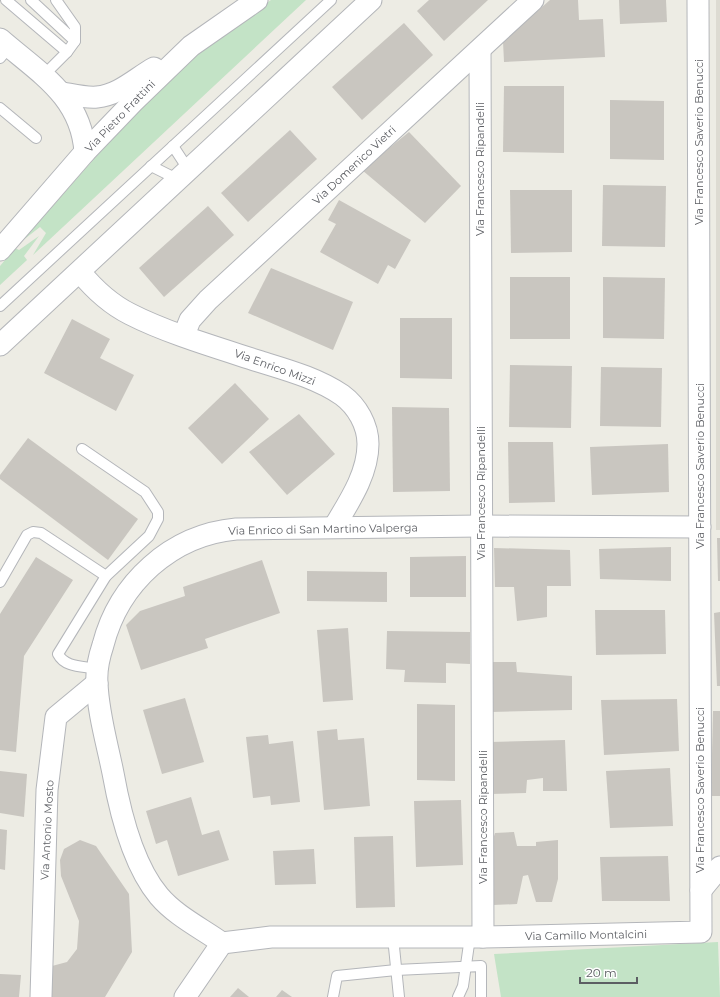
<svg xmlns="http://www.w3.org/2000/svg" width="720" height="997" viewBox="0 0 720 997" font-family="Montserrat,sans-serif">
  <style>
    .education { fill: #dddbd2 }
    .green { fill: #c3e3c6 }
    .building { fill: #c9c6c0 }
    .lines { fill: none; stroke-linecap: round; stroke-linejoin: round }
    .lane-casing { stroke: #b4b6ba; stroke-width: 12 }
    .street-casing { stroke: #b4b6ba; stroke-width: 23 }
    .lane { stroke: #fff; stroke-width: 10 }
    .street { stroke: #fff; stroke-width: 21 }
    .labels { text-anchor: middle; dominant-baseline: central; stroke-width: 3.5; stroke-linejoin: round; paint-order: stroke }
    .street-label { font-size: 11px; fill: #5c5e63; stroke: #fff }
  </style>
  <rect width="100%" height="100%" fill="#edece4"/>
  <rect class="education" x="716" y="0" width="4" height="530"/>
  <g class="green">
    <path d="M271,0H306L33,255L46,233L40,227L22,241L144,102L183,65L231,27Z"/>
    <path d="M39,236L24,256L27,260L0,285V266L15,248L19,250Z"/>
    <path d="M718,942L720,997H501L494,954Z"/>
  </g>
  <g class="building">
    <path d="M429,0H488L444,41L417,11Z"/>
    <path d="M550,0H578L579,20L603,19L605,57L504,62L503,41Z"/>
    <path d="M619,0H666L667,22L620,24Z"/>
    <path d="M404,23L433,55L362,120L332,87Z"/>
    <path d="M504,86H564V153L503,152Z"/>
    <path d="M610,100L664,101V160L610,159Z"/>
    <path d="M290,130L317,159L248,222L221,193Z"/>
    <path d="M409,132L461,186L425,223L362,170Z"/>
    <path d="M603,185L666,186L665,247L602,246Z"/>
    <path d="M510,190H572V252L511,253Z"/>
    <path d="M339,200L411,240L395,269L388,265L378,284L320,252L336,224L328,220Z"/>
    <path d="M208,206L234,235L164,297L139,268Z"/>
    <path d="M271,268L353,302L333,350L248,313Z"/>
    <rect x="510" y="277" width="60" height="62"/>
    <path d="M603,277L665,278L664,339L603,338Z"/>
    <path d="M400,318H452V379L400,378Z"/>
    <path d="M72,319L110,339L100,358L134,375L116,411L44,373Z"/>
    <path d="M510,365L572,366L571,428L509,427Z"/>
    <path d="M601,367L662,368L661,427L600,426Z"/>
    <path d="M235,383L269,419L222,464L188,428Z"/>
    <path d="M392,407L449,408L450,491L393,492Z"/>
    <path d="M299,414L335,454L287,495L249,452Z"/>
    <path d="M28,438L138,519L108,560L0,479V475Z"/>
    <path d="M508,442H553L555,502L509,503Z"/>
    <path d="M668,444L669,492L592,495L590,447Z"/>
    <path d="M717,538H720V581H718Z"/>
    <path d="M671,547V581L600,579L599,549Z"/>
    <path d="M494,548L570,550L571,586H547V617L517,621L514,587H495Z"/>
    <path d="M466,556V597H410V557Z"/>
    <path d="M36,557L73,580L24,656L16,752L0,750V614Z"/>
    <path d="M262,560L280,613L205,639L208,648L141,670L126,625L140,611L185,596L183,587Z"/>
    <path d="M307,571L387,572V602L307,601Z"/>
    <path d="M595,610H665L666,654L596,655Z"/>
    <path d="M720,612V686H717L714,613Z"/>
    <path d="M348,628L353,700L323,702L317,630Z"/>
    <path d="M387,631L470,632V664L446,663V683L404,682L405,670L386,669Z"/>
    <path d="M489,662H516L517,672L572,676V710L491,712Z"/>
    <path d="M185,698L204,762L162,774L143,710Z"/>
    <path d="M677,699L679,751L604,755L601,700Z"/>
    <path d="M417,704L455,705V781L417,780Z"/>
    <path d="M713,711H720V796H711Z"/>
    <path d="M337,729L338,740L364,738L370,806L324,810L317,731Z"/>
    <path d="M268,735L269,744L293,741L300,802L271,805L270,796L253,798L246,737Z"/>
    <path d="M565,740L567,791H543V778L527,780L526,793L491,794L490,742Z"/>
    <path d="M670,768L673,826L610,828L606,771Z"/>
    <path d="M0,771L27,774L24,817L0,813Z"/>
    <path d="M191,797L202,835L219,830L229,860L178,876L167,840L156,844L146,811Z"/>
    <path d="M461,800L463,865L416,867L414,801Z"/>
    <path d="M0,829L7,830L5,870L0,869Z"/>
    <path d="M514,832L517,846H536V842L558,840V879L552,902H536L528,875L523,876L517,904L493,905L489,853L495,833Z"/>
    <path d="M393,836L395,907L356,908L354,837Z"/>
    <path d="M80,840L96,846L129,894L132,952L105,997H51L52,966L67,962L77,949L79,921L61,876L60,860L64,849Z"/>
    <path d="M314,849L316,884L275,885L273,851Z"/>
    <path d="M668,856L670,901H602L600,857Z"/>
    <path d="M0,974L21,975L19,997H0Z"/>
    <path d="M238,988L249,997H230Z"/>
    <path d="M282,990L292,997H276Z"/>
  </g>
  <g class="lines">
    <g class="lane-casing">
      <g id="lane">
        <path d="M6,0L67,52"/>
        <path d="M31,0L75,41"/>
        <path d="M0,58L9,47"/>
        <path d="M43,76L67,52L75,41V27L56,0"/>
        <path d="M0,108L36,138"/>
        <path d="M173,146L188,169"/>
        <path d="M151,166L177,179"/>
        <path d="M0,306L331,0"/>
        <path d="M82,449L145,492L158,512V519L149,536L106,576L58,654C65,668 84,666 97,669"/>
        <path d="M0,582L27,535L33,532L41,533L106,576"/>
        <path d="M393,937L399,997"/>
        <path d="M333,997L337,976L396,970L481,966V997"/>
        <path d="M458,997L463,986L470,937"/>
      </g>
    </g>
    <g class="street-casing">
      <g id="street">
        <path d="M0,39C39,73 81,96 85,152"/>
        <path d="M480,50L483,937"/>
        <path d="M63,93C74,95 86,98 97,97C119,95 136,78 154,68"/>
        <path d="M0,250L85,152L133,102L191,46L257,0"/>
        <path d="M80,272C94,289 110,304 130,314C167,333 218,348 258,361C287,370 317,378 342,395C357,406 368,425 368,444C368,474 349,502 334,527"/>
        <path d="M184,335L190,320L208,300L533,0"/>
        <path d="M0,345L371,0"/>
        <path d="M701,890L720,867"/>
        <path d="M222,943L271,937H483L701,932L698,0"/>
        <path d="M222,943C201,928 176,916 159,896C133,865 120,812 113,773C107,743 98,713 97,683C96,670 99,657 103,645C119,583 171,535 236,529L481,526L700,527"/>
        <path d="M41,997L47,790L56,717L97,683"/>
        <path d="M185,997L222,943"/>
      </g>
    </g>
    <use href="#lane" class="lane"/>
    <use href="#street" class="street"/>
  </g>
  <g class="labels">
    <g class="street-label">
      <text transform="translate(120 116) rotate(-46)">Via Pietro Frattini</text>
      <text transform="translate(699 142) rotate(-90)">Via Francesco Saverio Benucci</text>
      <text transform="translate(354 165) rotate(-43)">Via Domenico Vietri</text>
      <text transform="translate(480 169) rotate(-90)">Via Francesco Ripandelli</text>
      <text transform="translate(275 367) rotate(20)">Via Enrico Mizzi</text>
      <text transform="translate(700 466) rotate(-90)">Via Francesco Saverio Benucci</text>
      <text transform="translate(481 493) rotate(-90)">Via Francesco Ripandelli</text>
      <text transform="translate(323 529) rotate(-1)">Via Enrico di San Martino Valperga</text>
      <text transform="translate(700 790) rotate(-90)">Via Francesco Saverio Benucci</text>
      <text transform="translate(483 817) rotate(-90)">Via Francesco Ripandelli</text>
      <text transform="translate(47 830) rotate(-87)">Via Antonio Mosto</text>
      <text transform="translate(586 935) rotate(-1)">Via Camillo Montalcini</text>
    </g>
  </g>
  <path d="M580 977v6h57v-6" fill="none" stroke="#5c5e63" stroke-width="2"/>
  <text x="586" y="977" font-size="12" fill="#5c5e63" stroke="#ffffff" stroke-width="3" paint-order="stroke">20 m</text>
</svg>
